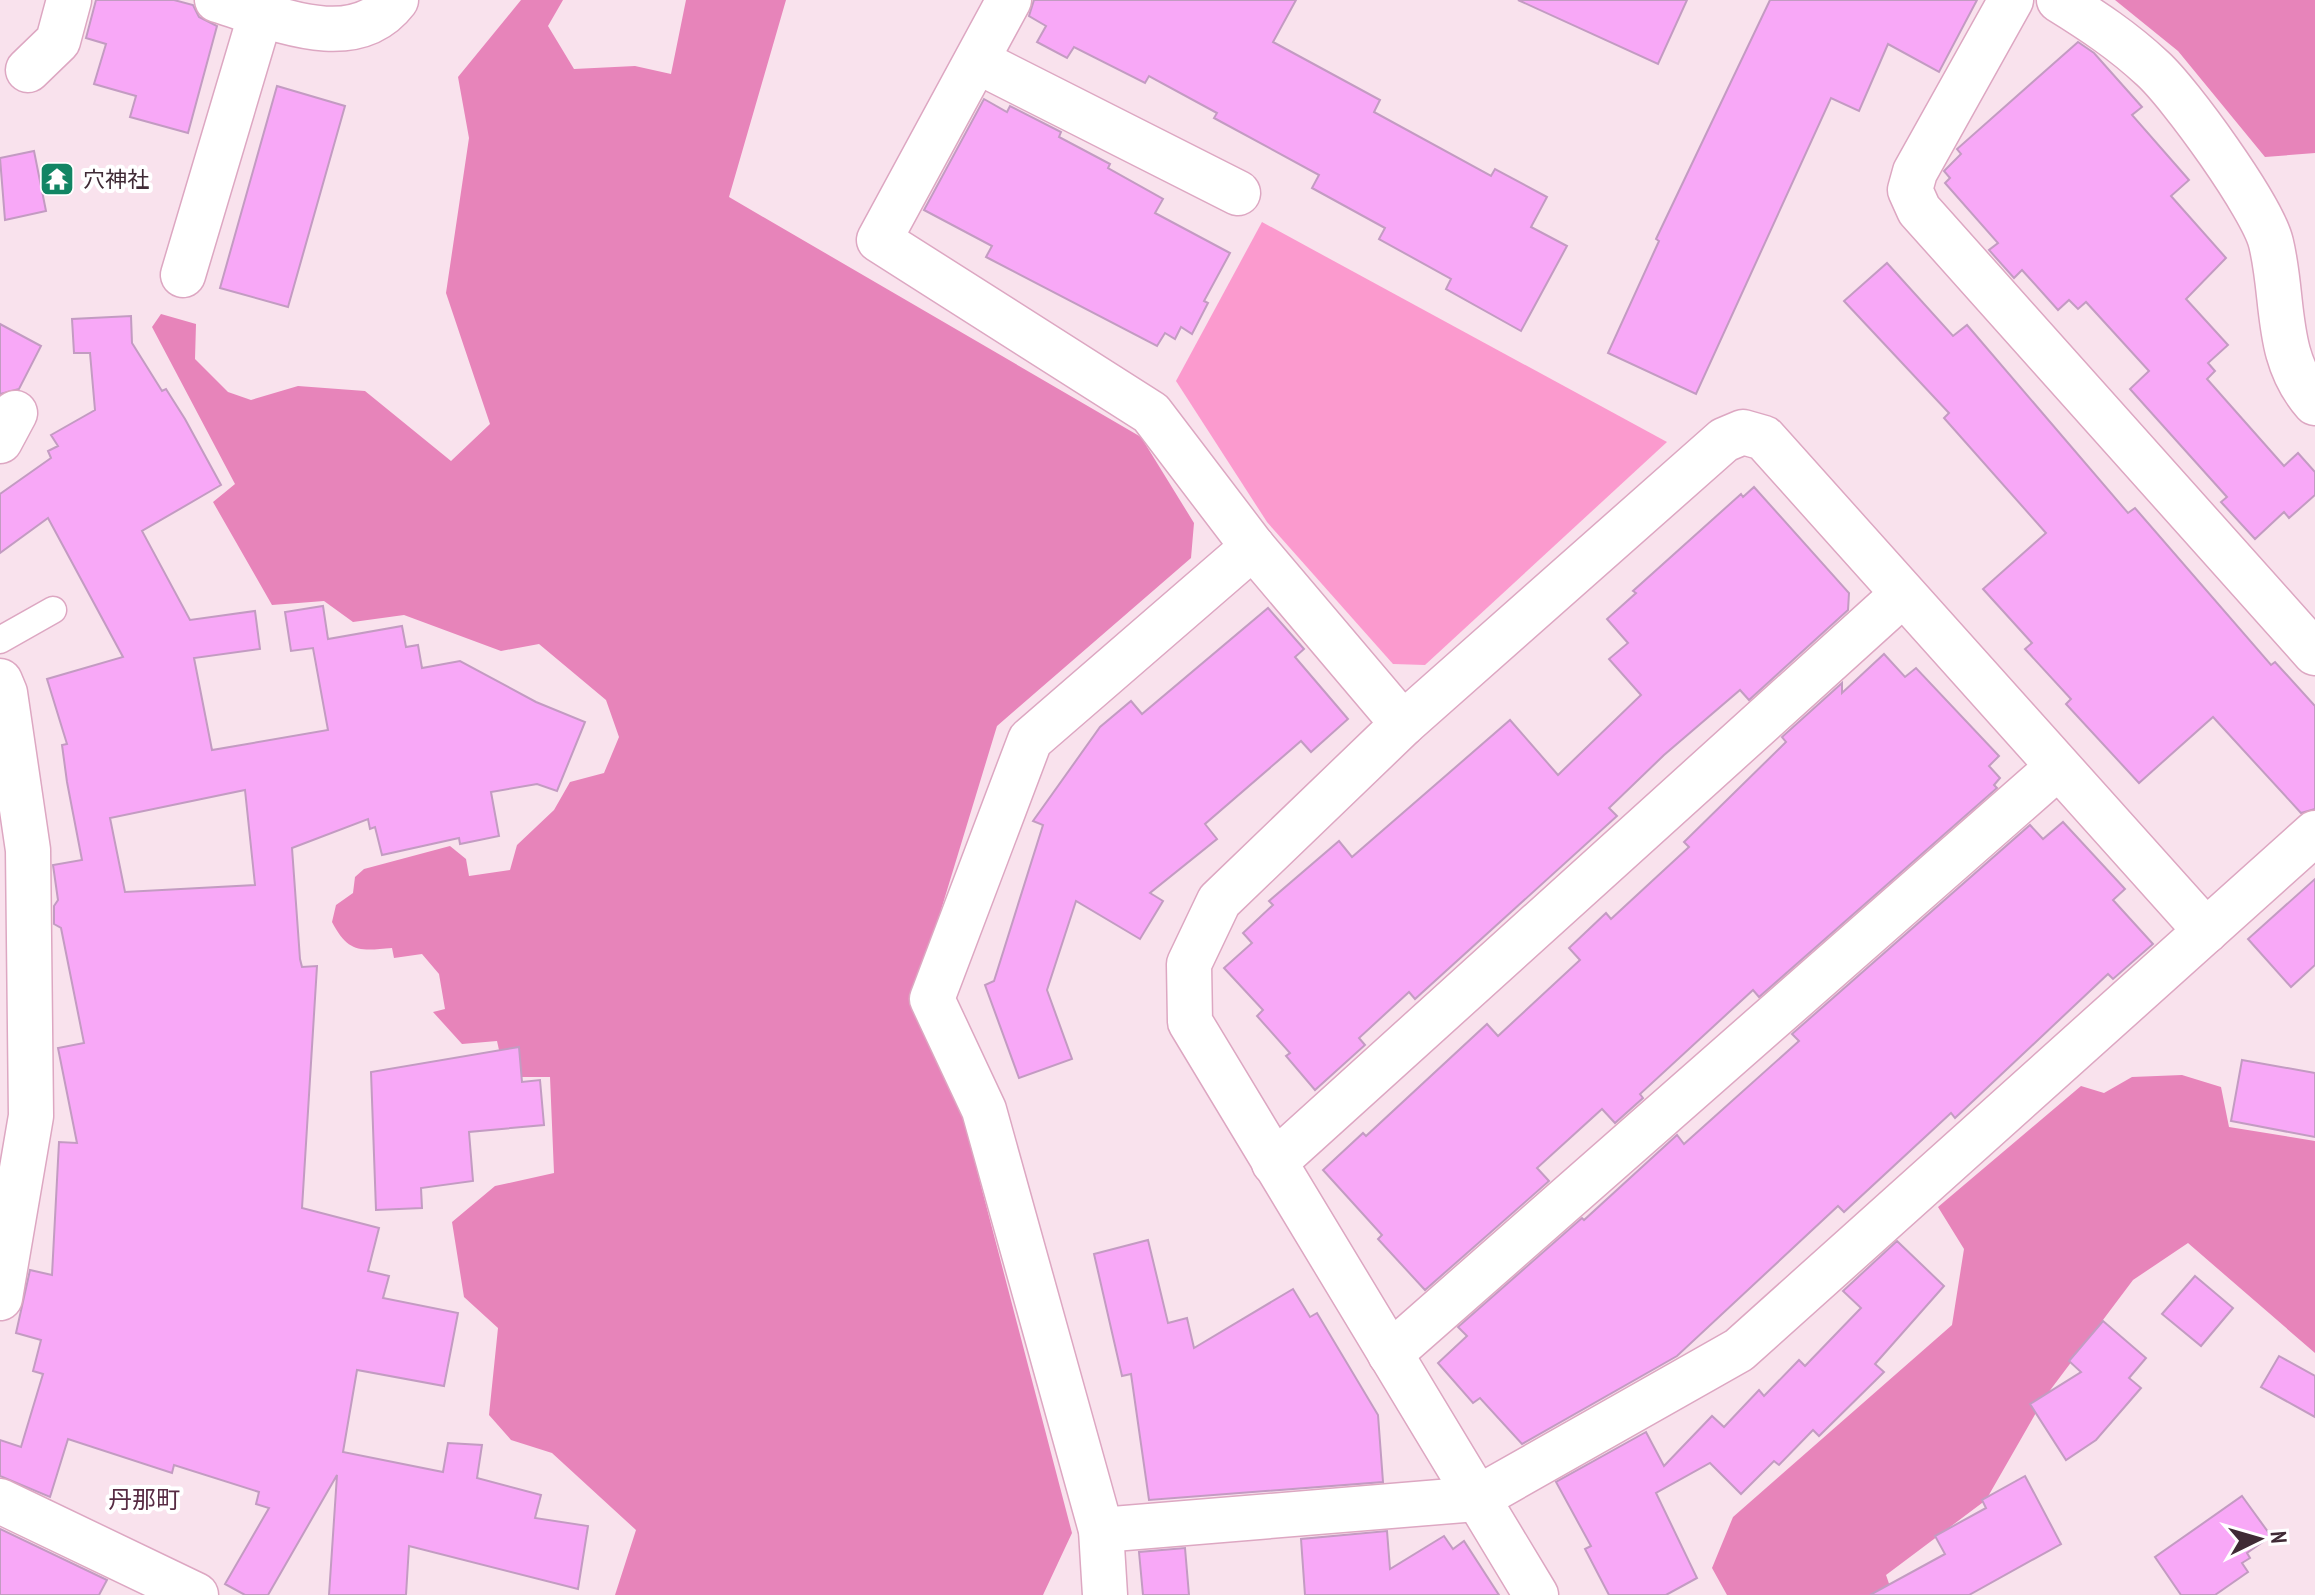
<svg xmlns="http://www.w3.org/2000/svg" width="2315" height="1595" viewBox="0 0 2315 1595" font-family="'PT Sans Narrow','Noto Sans JP',sans-serif">
  <style>
    .green { fill: #fb9ace }
    .forest { fill: #e784ba }
    .building { fill: #f8a8f7; stroke: #c39bc2; stroke-width: 2; fill-rule: evenodd }
    .lines { fill: none; stroke-linecap: round; stroke-linejoin: round }
    .service-casing { stroke: #dda7c2; stroke-width: 29 }
    .minor-casing { stroke: #dda7c2; stroke-width: 47 }
    .service { stroke: #fff; stroke-width: 26 }
    .minor { stroke: #fff; stroke-width: 44 }
    .labels { text-anchor: middle; dominant-baseline: central; stroke-width: 8; stroke-linejoin: round; paint-order: stroke }
    .poi-label { font-size: 22px; fill: #3f2a35; stroke: #fff; text-anchor: start }
    .neighbourhood-label { font-size: 24px; fill: #572b43; stroke: #fff }
  </style>
  <rect width="100%" height="100%" fill="#f9e2ed"/>
  <path class="green" d="M1262,222L1667,442L1425,665L1393,664L1267,522L1176,381Z"/>
  <g class="forest">
    <path d="M521,0H563L548,26L574,69L635,66L671,74L686,0H786L729,197L1141,437L1194,523L1191,558L997,726L913,1002L964,1121L1072,1533L1043,1595H615L636,1530L552,1453L511,1440L489,1415L498,1328L464,1297L452,1222L495,1186L554,1173L550,1077H505L497,1041L462,1044L433,1012L445,1009L439,974L422,954L394,958L392,948C360,951 348,953 332,922L336,905L353,893L355,877L364,869L450,846L466,859L469,876L510,870L517,845L554,810L570,782L604,773L619,737L606,700L539,644L501,651L404,615L353,622L324,601L272,605L213,502L235,484L152,327L161,314L196,324L195,359L228,392L251,400L298,386L365,391L451,461L490,424L446,293L469,138L458,77Z"/>
    <path d="M2115,0H2315V153L2265,157L2178,51Z"/>
    <path d="M2182,1075L2221,1087L2229,1127L2315,1141V1353L2188,1243L2133,1280L2045,1397L1986,1500L1886,1575L1893,1595H1727L1712,1568L1733,1517L1952,1325L1964,1249L1938,1207L2081,1086L2104,1093L2132,1077Z"/>
  </g>
  <g class="building">
    <path d="M96,0H174L193,5L199,17L217,26L188,133L130,117L136,96L94,84L106,44L86,38Z"/>
    <path d="M1034,0H1296L1273,42L1380,100L1374,112L1491,176L1495,169L1547,197L1531,227L1567,246L1521,331L1446,289L1451,279L1379,239L1385,228L1312,188L1319,175L1214,118L1217,113L1149,76L1145,83L1074,47L1067,58L1037,42L1046,26L1029,16Z"/>
    <path d="M1518,0H1687L1658,64Z"/>
    <path d="M1770,0H1977L1939,72L1888,44L1859,111L1831,98L1696,394L1608,353L1659,241L1656,239Z"/>
    <path d="M2078,42L2094,53L2142,107L2132,115L2189,180L2171,196L2226,258L2186,299L2228,345L2208,363L2215,371L2207,379L2284,466L2298,453L2315,472V495L2289,518L2284,512L2255,539L2221,502L2227,497L2130,389L2149,371L2086,302L2078,309L2069,300L2058,310L2022,270L2014,278L1989,250L1998,243L1945,183L1950,178L1944,171L1961,154L1957,149Z"/>
    <path d="M277,86L345,106L288,307L220,288Z"/>
    <path d="M984,99L1007,112L1010,106L1061,132L1059,137L1110,164L1108,168L1163,199L1155,213L1230,253L1204,301L1208,303L1192,334L1181,327L1175,339L1165,333L1157,346L986,257L992,246L924,210Z"/>
    <path d="M34,151L46,211L5,220L0,158Z"/>
    <path d="M1887,263L1953,336L1967,325L2128,513L2135,508L2271,665L2275,662L2315,706V809L2301,813L2213,717L2139,783L2066,704L2071,699L2025,649L2032,643L1983,589L2046,533L1944,418L1949,413L1844,301Z"/>
    <path d="M131,316L132,343L162,391L166,389L185,419L221,485L142,531L190,620L255,611L260,649L194,658L212,750L328,730L313,648L291,651L285,612L323,606L328,639L402,626L406,647L418,645L422,668L460,661L536,702L585,722L557,791L537,784L491,792L499,836L460,844L459,838L382,855L375,827L370,829L368,819L292,848L300,959L302,967L317,966L302,1208L379,1228L368,1271L389,1276L383,1298L458,1313L444,1386L357,1370L343,1452L443,1472L448,1443L482,1445L477,1478L541,1495L535,1518L588,1526L578,1589L409,1546L406,1595H329L337,1475L268,1595H245L225,1584L269,1508L256,1504L259,1492L174,1465L172,1473L68,1439L50,1497L0,1476V1440L21,1447L43,1374L33,1371L41,1340L16,1333L30,1270L52,1275L59,1142L77,1143L58,1048L84,1043L61,928L54,924V906L58,900L53,865L82,860L67,782L62,745L67,744L47,679L123,657L48,518L0,553V494L51,458L48,451L58,446L51,435L95,410L90,353H74L72,319ZM245,790L255,885L125,892L110,818Z"/>
    <path d="M0,324L41,346L19,389L0,394Z"/>
    <path d="M1754,487L1849,593L1848,610L1749,700L1740,690L1664,755L1609,808L1617,816L1415,999L1409,992L1359,1038L1365,1045L1315,1090L1286,1056L1290,1053L1257,1016L1263,1010L1224,968L1252,943L1243,933L1273,905L1269,901L1339,841L1352,857L1510,720L1558,775L1641,695L1609,659L1628,643L1607,619L1636,593L1633,591L1741,494L1743,497Z"/>
    <path d="M1268,608L1304,649L1295,657L1348,719L1311,752L1301,741L1205,824L1217,839L1150,893L1163,901L1140,939L1076,901L1047,990L1072,1059L1019,1078L985,985L994,981L1043,825L1033,821L1100,727L1131,701L1142,714Z"/>
    <path d="M1884,654L1905,677L1916,668L1999,756L1989,766L2000,778L1994,785L1997,788L1759,997L1753,990L1640,1094L1643,1098L1615,1123L1602,1109L1537,1168L1549,1181L1425,1290L1378,1239L1382,1235L1323,1170L1363,1133L1366,1136L1487,1024L1498,1036L1580,960L1569,948L1606,913L1611,919L1689,847L1684,842L1786,742L1782,737L1842,683V693Z"/>
    <path d="M2063,822L2125,889L2113,900L2153,944L2113,979L2108,974L1955,1118L1951,1113L1844,1212L1838,1206L1677,1356L1522,1444L1480,1398L1473,1403L1438,1363L1467,1336L1458,1327L1582,1218L1584,1220L1677,1135L1684,1144L1799,1041L1792,1034L2030,825L2043,839Z"/>
    <path d="M2315,879V965L2291,987L2248,939Z"/>
    <path d="M519,1047L522,1082L540,1080L544,1125L469,1132L473,1181L421,1188L422,1208L376,1210L371,1072Z"/>
    <path d="M2242,1060L2315,1073V1137L2231,1121Z"/>
    <path d="M1148,1240L1168,1323L1187,1318L1194,1348L1293,1289L1310,1317L1317,1313L1378,1415L1383,1482L1149,1500L1131,1374L1122,1376L1094,1254Z"/>
    <path d="M1897,1241L1944,1286L1875,1364L1884,1372L1819,1436L1813,1430L1779,1465L1774,1461L1741,1494L1710,1463L1656,1493L1697,1578L1666,1595H1609L1585,1549L1591,1546L1556,1482L1646,1432L1664,1466L1712,1416L1724,1427L1759,1390L1764,1396L1799,1360L1805,1366L1861,1308L1843,1291Z"/>
    <path d="M2195,1276L2233,1308L2201,1346L2162,1314Z"/>
    <path d="M2103,1321L2146,1358L2129,1378L2141,1388L2096,1440L2066,1460L2030,1404L2081,1372L2069,1361Z"/>
    <path d="M2279,1356L2315,1376V1417L2261,1387Z"/>
    <path d="M2025,1476L2061,1544L1969,1595H1870L1945,1554L1935,1536L1986,1508L1982,1500Z"/>
    <path d="M2242,1496L2271,1536L2247,1553L2250,1558L2242,1563L2248,1572L2215,1595H2181L2155,1557Z"/>
    <path d="M0,1529L107,1580L99,1595H0Z"/>
    <path d="M1387,1531L1390,1569L1444,1536L1453,1549L1464,1541L1499,1595H1305L1301,1539Z"/>
    <path d="M1185,1548L1189,1595H1143L1139,1552Z"/>
  </g>
  <g class="lines">
    <g class="service-casing">
      <path id="service" d="M0,640L53,610"/>
    </g>
    <g class="minor-casing">
      <g id="minor">
        <path d="M217,0C271,16 353,56 396,0"/>
        <path d="M1009,0L879,240L1151,413L1253,547L1403,724"/>
        <path d="M2011,0L1915,172L1910,190L1919,210L2315,653"/>
        <path d="M2059,0C2093,21 2123,41 2152,68C2180,93 2263,208 2271,243C2285,300 2274,357 2315,403"/>
        <path d="M977,61L1238,193"/>
        <path d="M28,70L58,41L69,0"/>
        <path d="M183,275L261,13"/>
        <path d="M0,441L15,413"/>
        <path d="M0,681L5,693L28,850L31,1116L0,1298"/>
        <path d="M1274,1163L1903,594"/>
        <path d="M1390,1354L2058,767"/>
        <path d="M0,1501L196,1595"/>
        <path d="M1101,1530L1476,1499L1739,1350L2315,833"/>
        <path d="M1105,1595L1101,1530L984,1110L932,999L1030,740L1253,547"/>
        <path d="M1536,1595L1190,1022L1189,964L1219,901L1403,724L1724,440L1743,432L1764,438L2206,931"/>
      </g>
    </g>
    <use href="#service" class="service"/>
    <use href="#minor" class="minor"/>
  </g>
  <defs>
    <g id="temple-square" transform="scale(1.8)"><rect x="-9" y="-9" width="18" height="18" rx="4" fill="#128564" stroke="#fff"/><path d="M0-6L5-2H3V0L6.5 2.5H4V6H1.5V3h-3V6H-4V2.5H-6.5L-3 0V-2H-5Z" fill="#fff"/></g>
  </defs>
  <g fill-rule="evenodd">
    <use href="#temple-square" x="57" y="179"/>
  </g>
  <g class="labels">
    <g class="poi-label">
      <text x="83" y="179">穴神社</text>
    </g>
    <g class="neighbourhood-label">
      <text x="144" y="1499">丹那町</text>
    </g>
  </g>
  <g transform="translate(2259 1539) rotate(85)" stroke="#ffffff" stroke-width="6" paint-order="stroke">
  <path d="M0-6L14 30L0 20L-14 30Z" fill="#3f2a35"/>
  <text y="-12" font-size="22" font-weight="bold" text-anchor="middle" fill="#3f2a35">N</text>
  </g>
</svg>
